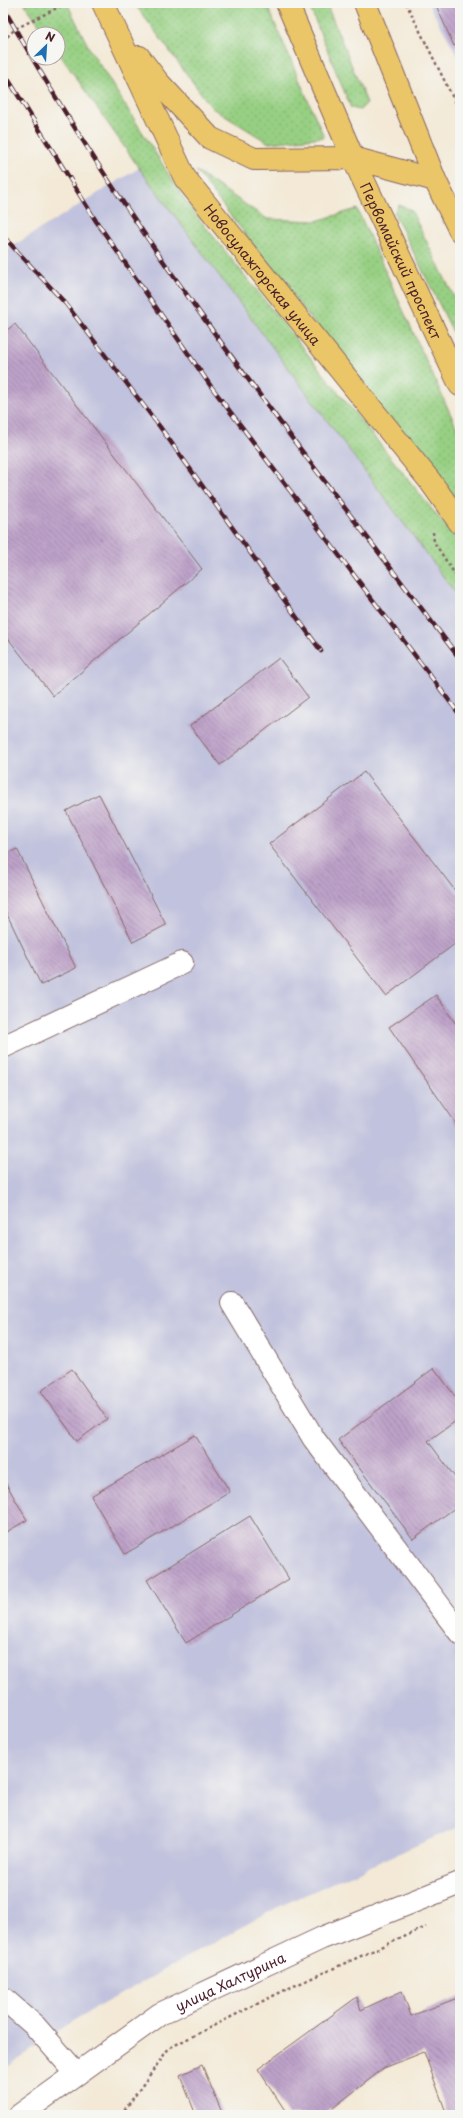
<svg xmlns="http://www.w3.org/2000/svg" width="463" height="2118" viewBox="0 0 463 2118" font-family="'Playpen Sans',sans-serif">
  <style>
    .industrial { fill: #c1c2dd }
    .grass { fill: url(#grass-dots); stroke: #707857 }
    .building { fill: url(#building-back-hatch) }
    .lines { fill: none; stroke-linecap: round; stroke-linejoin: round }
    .minor-casing { stroke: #856667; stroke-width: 24 }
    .major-casing { stroke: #856667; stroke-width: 24 }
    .path { stroke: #856667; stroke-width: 2.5; stroke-dasharray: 3 3; stroke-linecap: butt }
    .minor { stroke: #fff; stroke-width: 22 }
    .major { stroke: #ebc669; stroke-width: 22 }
    .rail-casing { stroke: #4a1f2b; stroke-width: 4.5 }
    .rail { stroke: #f6f6f2; stroke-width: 3; stroke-dasharray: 9; stroke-linecap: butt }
    .labels { text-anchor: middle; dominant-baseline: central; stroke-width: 3.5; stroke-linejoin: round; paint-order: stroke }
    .street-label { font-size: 14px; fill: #4a1f2b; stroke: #f6f6f2 }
  </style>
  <defs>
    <pattern id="grass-dots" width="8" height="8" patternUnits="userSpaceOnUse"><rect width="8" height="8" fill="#97d083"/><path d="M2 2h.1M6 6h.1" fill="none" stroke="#84b271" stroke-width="1.8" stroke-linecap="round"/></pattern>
    <pattern id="building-back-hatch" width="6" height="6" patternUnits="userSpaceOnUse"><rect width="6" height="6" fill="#bda2c9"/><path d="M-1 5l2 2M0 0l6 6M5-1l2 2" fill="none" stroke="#9c83a3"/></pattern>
  </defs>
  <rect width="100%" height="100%" fill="#f6f6f2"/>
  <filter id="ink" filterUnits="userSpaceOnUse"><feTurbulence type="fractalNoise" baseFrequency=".025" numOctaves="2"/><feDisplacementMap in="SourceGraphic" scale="8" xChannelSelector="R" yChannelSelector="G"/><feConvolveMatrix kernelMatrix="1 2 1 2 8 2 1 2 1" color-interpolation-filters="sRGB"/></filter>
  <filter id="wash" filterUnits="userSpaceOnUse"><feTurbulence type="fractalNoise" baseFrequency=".012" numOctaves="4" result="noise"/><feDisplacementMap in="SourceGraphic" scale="16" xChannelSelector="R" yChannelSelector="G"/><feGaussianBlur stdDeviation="0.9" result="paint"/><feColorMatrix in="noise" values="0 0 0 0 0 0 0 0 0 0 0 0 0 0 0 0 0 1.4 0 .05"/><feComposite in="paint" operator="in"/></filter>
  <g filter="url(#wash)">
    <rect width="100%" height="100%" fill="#f3e9d6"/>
    <g class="industrial">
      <path d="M428,3H460V60Z"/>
      <path d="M139,168L460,599V1826L278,1907L74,2020L3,2070V252Z"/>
    </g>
    <g class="grass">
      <path d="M24,3H67L89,48L189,206L460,544V599L139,168L58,52V34H46Z"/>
      <path d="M134,3H266L324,137L269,143L212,108Z"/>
      <path d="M308,3H326L367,103L360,110L351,108Z"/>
      <path d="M196,171L267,219L316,221L357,209L460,435V511Z"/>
      <path d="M399,205L411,210L460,309V346L394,213Z"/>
    </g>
    <g id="blocks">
      <g class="building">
        <path d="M435,3H460V43L454,46Z"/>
        <path d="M15,324L202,569L53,696L3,632V333Z"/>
        <path d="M279,658L308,697L220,765L190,726Z"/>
        <path d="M364,772L460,897V940L386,996L269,844Z"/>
        <path d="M99,794L166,925L133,942L66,811Z"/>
        <path d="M17,849L76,968L41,985L3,906V856Z"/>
        <path d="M436,995L460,1030V1129L389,1027Z"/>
        <path d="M434,1368L460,1403V1418L428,1441L460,1484V1504L413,1539L338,1440Z"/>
        <path d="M72,1369L107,1419L77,1441L41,1391Z"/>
        <path d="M195,1435L230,1492L125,1554L91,1496Z"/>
        <path d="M3,1478L27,1520L3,1534Z"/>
        <path d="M250,1516L289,1579L186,1643L147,1580Z"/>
        <path d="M402,1991L411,2016L460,1997V2115H447L424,2052L384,2068L324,2115H288L258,2069L357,1997L361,2010Z"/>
        <path d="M202,2065L223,2115H196L180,2075Z"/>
      </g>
    </g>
  </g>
  <g filter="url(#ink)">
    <use href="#blocks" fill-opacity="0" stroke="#856667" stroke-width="1"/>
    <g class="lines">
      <g class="minor-casing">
        <g id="minor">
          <path d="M3,1047L182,963"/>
          <path d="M232,1303L314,1439L460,1633"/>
          <path d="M3,1998L35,2026L77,2074"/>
          <path id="s1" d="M20,2115L160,2014L322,1938L460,1883"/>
        </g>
      </g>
      <g class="major-casing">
        <g id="major">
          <path id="s2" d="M103,3L185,178L430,481L460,523"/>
          <path id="s3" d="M287,3L353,158L460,385"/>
          <path d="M365,3L435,180L460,231"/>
          <path d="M139,57L158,82L210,138L254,159L353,158L435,180"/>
        </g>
      </g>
      <g class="path">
        <path d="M406,3L460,112"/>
        <path d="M3,41L15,29L67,3"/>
        <path d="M433,532L434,542L460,582"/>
        <path d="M121,2115L169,2048L285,1990L426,1927"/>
      </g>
      <use href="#minor" class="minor"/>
      <use href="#major" class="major"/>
      <g class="rail-casing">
        <g id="rail">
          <path d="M3,7C132,239 300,448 460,659"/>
          <path d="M3,71L96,221L210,385L460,715"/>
          <path d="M3,236L66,304L160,427L321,651"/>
        </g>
      </g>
      <use href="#rail" class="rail"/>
    </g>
  </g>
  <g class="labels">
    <g class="street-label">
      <text stroke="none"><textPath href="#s3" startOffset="282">Первомайский проспект</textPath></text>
      <text stroke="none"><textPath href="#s2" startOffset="317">Новосулажгорская улица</textPath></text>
      <text stroke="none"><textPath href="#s1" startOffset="250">улица Халтурина</textPath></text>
    </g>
  </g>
  <rect width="463" height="2118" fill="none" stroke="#f6f6f2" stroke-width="16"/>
  <g transform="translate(46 46) rotate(25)"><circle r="19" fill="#f6f6f2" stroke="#b1a0a2"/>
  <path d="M0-3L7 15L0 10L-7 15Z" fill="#1f6fb2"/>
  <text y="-6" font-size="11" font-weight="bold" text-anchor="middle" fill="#4a1f2b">N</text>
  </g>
</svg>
